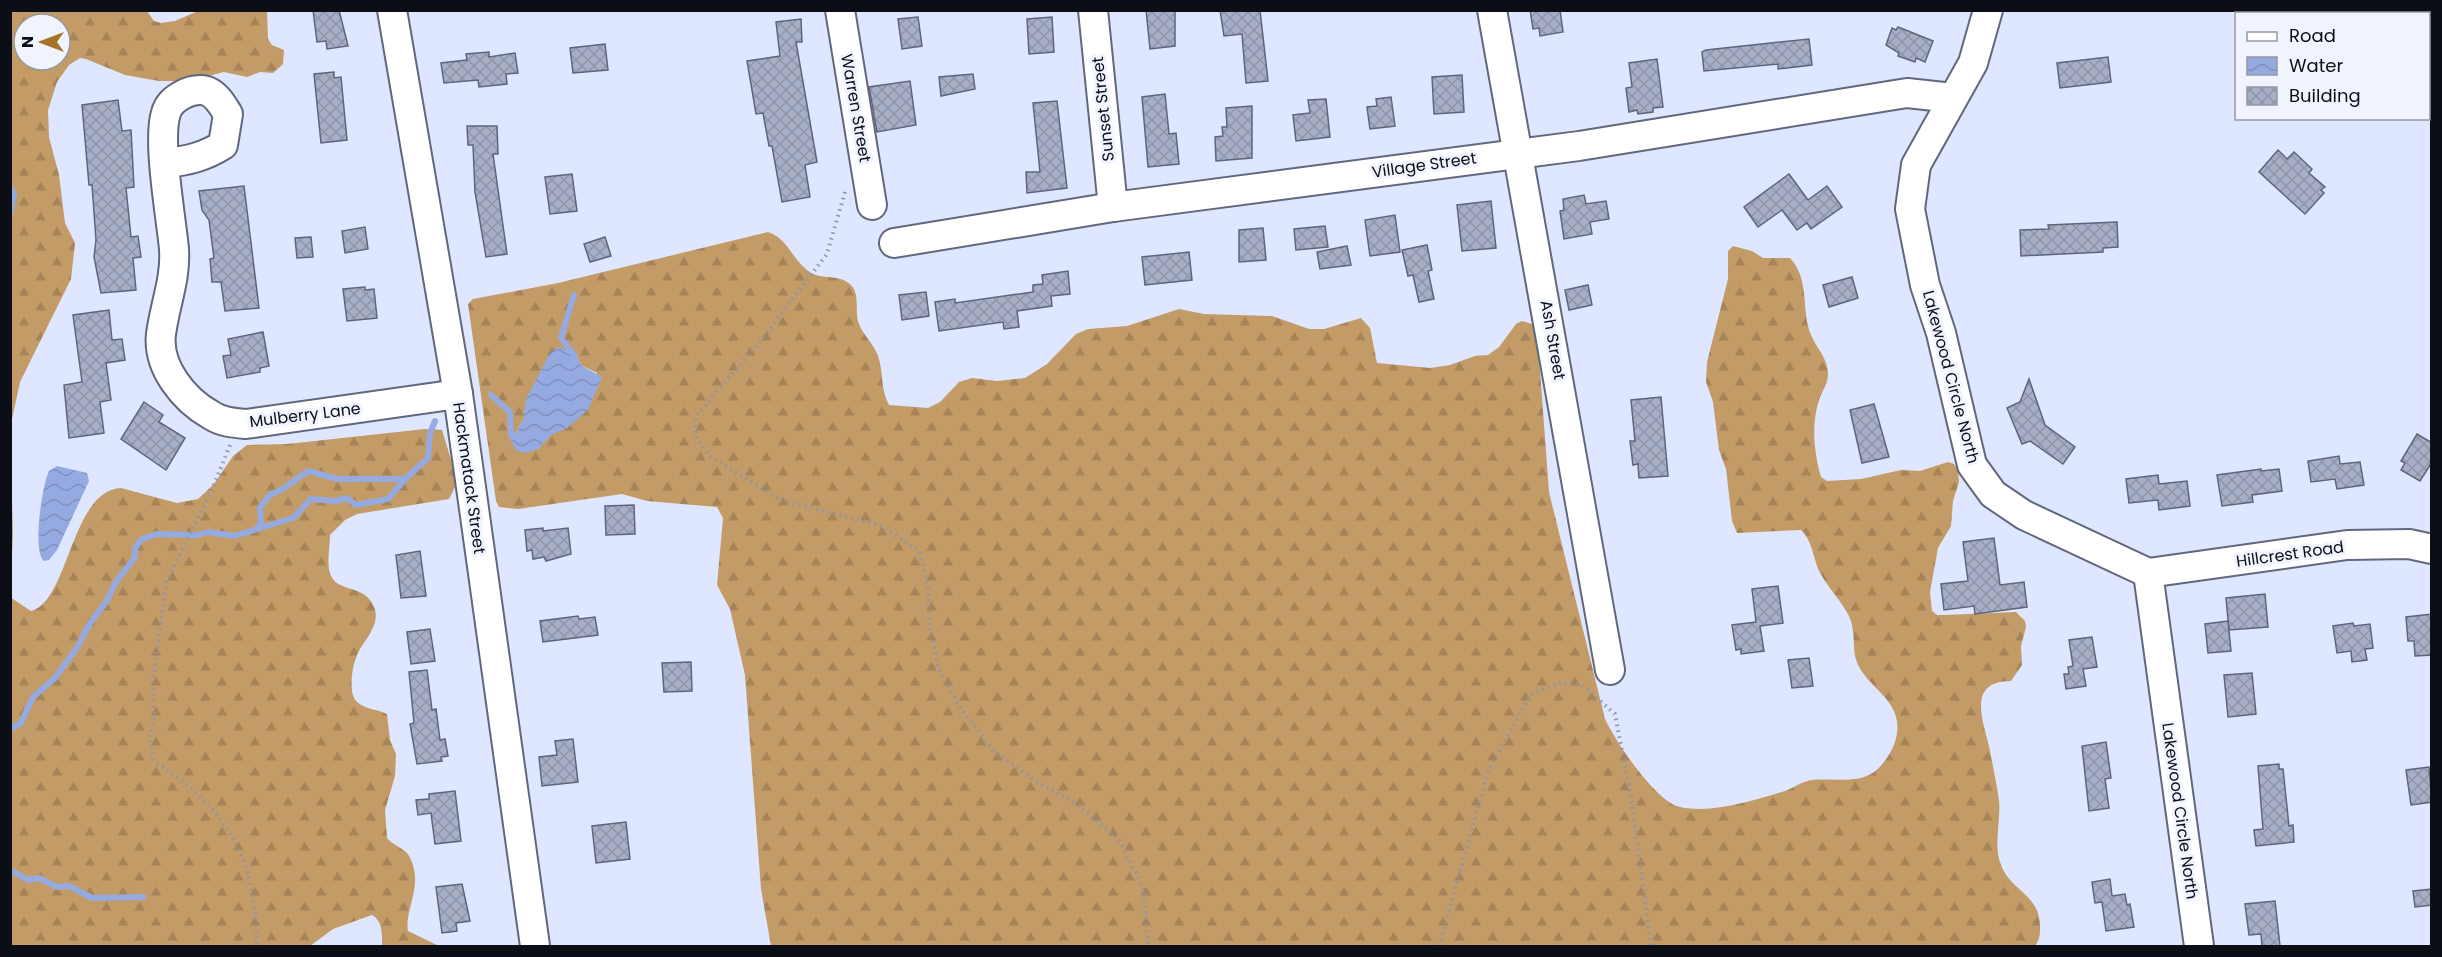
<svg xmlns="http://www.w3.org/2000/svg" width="2442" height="957" viewBox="0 0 2442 957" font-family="Poppins,sans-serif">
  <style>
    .forest { fill: url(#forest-firs); fill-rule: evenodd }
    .water { fill: url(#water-waves) }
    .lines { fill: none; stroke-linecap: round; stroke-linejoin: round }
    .stream { stroke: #96aae2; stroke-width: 6 }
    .building { fill: url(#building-cross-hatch); stroke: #5e657a; stroke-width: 1.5 }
    .minor-casing { stroke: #61687d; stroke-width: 32 }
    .path { stroke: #8e94a6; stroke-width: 4; stroke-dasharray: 1.5 4.5; stroke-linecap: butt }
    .minor { stroke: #fff; stroke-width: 28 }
    .labels { text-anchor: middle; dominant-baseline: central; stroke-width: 6; stroke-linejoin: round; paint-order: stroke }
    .street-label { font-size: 16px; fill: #0c0e16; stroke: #f0f4fe }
  </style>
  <defs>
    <pattern id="forest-firs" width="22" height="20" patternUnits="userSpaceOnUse" patternTransform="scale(1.5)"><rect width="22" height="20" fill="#c39b66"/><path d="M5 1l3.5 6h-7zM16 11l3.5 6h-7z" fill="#a68458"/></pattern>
    <pattern id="water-waves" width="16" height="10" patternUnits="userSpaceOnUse" patternTransform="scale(1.5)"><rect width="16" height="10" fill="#96aae2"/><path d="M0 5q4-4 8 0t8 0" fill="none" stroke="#8091c1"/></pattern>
    <pattern id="building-cross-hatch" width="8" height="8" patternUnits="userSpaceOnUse" patternTransform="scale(1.5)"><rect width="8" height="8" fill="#a7afc6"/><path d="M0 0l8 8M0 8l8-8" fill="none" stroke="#8f95a9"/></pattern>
  </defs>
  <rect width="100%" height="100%" fill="#dee7ff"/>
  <g class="forest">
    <path d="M11,11H147L154,21L161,23L175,21L198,11H267L268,39L272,45L284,50L283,64L273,73L260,72L247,77L224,72L189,81H159L125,75L86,59L80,58L69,65L57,82L48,110L49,137L59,175L65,223L75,243L71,279L20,382L11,424ZM24,24H60V60H24Z"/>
    <path d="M768,232C787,238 791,257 807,270C819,281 837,273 850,284C861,294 854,311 859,324C863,335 874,344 878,356C884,373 880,389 889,405L928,408L940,402L959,382L972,378L997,381L1025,378L1047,364L1076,334L1088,329L1127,326L1179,309L1204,314L1272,316L1309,329H1324L1361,318L1370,328L1377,363L1430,368L1450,365L1475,356L1488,355L1499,347L1516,324L1522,321L1535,325L1540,335L1539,357L1549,492L1605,719C1615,741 1656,802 1680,807C1712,814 1752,801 1782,792C1792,789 1802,781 1812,780C1831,778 1858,784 1874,772C1883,766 1894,749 1896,738C1906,698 1862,688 1855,656C1853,643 1855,629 1849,616C1841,600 1827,587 1819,571C1813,557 1812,540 1801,530L1737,533L1732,521L1726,469L1719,450L1713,402L1706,382L1707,362L1728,279V251L1733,246L1752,251L1763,258H1790C1811,280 1800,313 1812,337C1818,350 1828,359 1828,374C1828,385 1822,390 1819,400C1811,424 1814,453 1821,477L1827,481L1861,479L1901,470L1920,471L1948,462L1954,464L1958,470L1959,482L1953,501L1951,526L1938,548L1930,592L1932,611L1937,615H1944L2016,612L2025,621L2026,627L2021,646L2022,665L2011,681C1964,681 1985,725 1990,751C1993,767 1997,785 1999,801C2001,821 1993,847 2001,865C2011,892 2041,894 2040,929C2040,937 2039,940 2035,946H771L761,889L745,675L730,609L717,585L723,518L717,507L647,501L622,494L518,509L499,507L496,501L468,304L473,299L558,283ZM574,352L582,366L597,373L567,428L551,434L538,449L511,441L523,420Z"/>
    <path d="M425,429L442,430L456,476L457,483L449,499L357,514L345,520L330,535C330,546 326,566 331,576C339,593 365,584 374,607C382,626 361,642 356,658C352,668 348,694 357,702C366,710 378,709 387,714L390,740L396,754L395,776L385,810L387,838C393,846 405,848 409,856C425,885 404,909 408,931L439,946H382C382,935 383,921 372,915L333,929L310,946H11L10,597L31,611C69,602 71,490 121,488L177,503L198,499L214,484L233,456L247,445L287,444Z"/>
    <path d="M11,467L13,533L11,576H10Z"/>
  </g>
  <g class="water">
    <path d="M558,347L574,352L582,366L602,377L588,410L567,428L551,435L538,449L525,453L516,450L511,441L523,420L526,399L550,353Z"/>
    <path d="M57,466L87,473L89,481L57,550L49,560L44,561C32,552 42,485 49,471Z"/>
  </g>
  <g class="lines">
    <g class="stream">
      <path d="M10,187L14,194L10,214"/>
      <path d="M574,295L561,338L575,356"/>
      <path d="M491,395L510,412L511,436L520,437"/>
      <path d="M257,529L293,518L311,499L335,501L347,498L356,505L388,499L405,479"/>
      <path d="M10,729L21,723L33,697L55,678L78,646L90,623L106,602L116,582L135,557V548L142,539L157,534L198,535L208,532L235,536L257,529L261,522L260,507L271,494C286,490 295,478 309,471L337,479H405L428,458L430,433L435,421"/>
      <path d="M10,870L28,880L39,878L57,887L69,886L92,898L143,897"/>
    </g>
  </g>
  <g class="building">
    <path d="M313,10H339L348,46L327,49L326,41L317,42Z"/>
    <path d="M1146,10H1175V46L1150,49Z"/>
    <path d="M1220,10H1260L1268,81L1246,83L1242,34L1224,36Z"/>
    <path d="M1530,10H1560L1563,32L1540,36L1539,28L1533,29Z"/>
    <path d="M918,17L922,46L902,49L898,19Z"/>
    <path d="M1052,17L1054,52L1029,54L1027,19Z"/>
    <path d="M801,19L802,42H796L817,162L805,165L810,197L782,202L772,146H769L763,113L756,114L747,61L780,56L776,22Z"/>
    <path d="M1898,27L1933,41L1925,62L1916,58L1915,62L1898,56L1899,53L1886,45L1892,28L1896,30Z"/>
    <path d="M1809,39L1812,65L1778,69V64L1704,71L1702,52L1706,50Z"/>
    <path d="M605,44L608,70L573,73L570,48Z"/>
    <path d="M489,52V57L515,53L518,73L506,74L507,84L479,87L478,80L444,83L441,63L467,60L466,54Z"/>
    <path d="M2108,57L2111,82L2060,88L2057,63Z"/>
    <path d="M1657,59L1663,107L1653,108V112L1638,114L1637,110L1629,112L1626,88L1632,87L1629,63Z"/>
    <path d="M334,72V78L341,77L347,140L321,143L314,74Z"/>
    <path d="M973,74L975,89L941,96L939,77Z"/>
    <path d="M1462,75L1464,112L1434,114L1432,77Z"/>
    <path d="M910,81L916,125L877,132L869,87Z"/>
    <path d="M1165,94L1169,134L1176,133L1179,164L1148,167L1142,97Z"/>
    <path d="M1391,97L1395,126L1370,129L1367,107L1377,106L1376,99Z"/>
    <path d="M1326,99L1330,137L1296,141L1293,115L1310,113L1308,100Z"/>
    <path d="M118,100L122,131L131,130L134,187L126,188L131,237L138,236L141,257L133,258L136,290L101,293L94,257L96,240L92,185H89L82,105Z"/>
    <path d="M1057,101L1067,188L1027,193L1026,172H1040L1033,103Z"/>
    <path d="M1252,106V158L1216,161L1215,137L1223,136L1222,127H1227L1226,108Z"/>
    <path d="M467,126H497L498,154H493L507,254L486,257L475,192L473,145H468Z"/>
    <path d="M2278,150L2287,159L2294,152L2312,169L2309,173L2325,187L2321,190L2324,193L2305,214L2259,172Z"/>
    <path d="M572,174L577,211L550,214L545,177Z"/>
    <path d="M1789,174L1808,200L1827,186L1842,207L1811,229L1807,223L1797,230L1782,210L1758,227L1744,207Z"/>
    <path d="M244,186L259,308L225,311L221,282H212L210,259L214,258L209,220L202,210L199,191Z"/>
    <path d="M1584,195L1586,204L1606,201L1609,219L1590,222L1592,234L1564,239L1560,211L1564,210L1563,199Z"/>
    <path d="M1491,201L1496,248L1462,251L1457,205Z"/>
    <path d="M1395,215L1400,252L1370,256L1365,220Z"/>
    <path d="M2117,222L2118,247L2103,248V252L2021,256L2020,230L2049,229L2048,225Z"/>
    <path d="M1325,226L1328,247L1296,250L1294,229Z"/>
    <path d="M365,227L368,249L345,253L342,231Z"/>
    <path d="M1263,228L1266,260L1239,262V230Z"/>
    <path d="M311,237L313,257L297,258L295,238Z"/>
    <path d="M605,237L611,256L590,262L584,244Z"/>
    <path d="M1427,245L1432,270L1428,271L1434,299L1419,302L1413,275L1408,276L1402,250Z"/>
    <path d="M1347,246L1351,265L1320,269L1317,252Z"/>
    <path d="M1189,252L1192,280L1145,285L1142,257Z"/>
    <path d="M1068,271L1070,294L1051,296L1052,306L1017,311L1019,327L1004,329L1003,322L939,331L935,302L955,299V303L1033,292V285L1043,284L1042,275Z"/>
    <path d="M1852,277L1858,298L1829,307L1823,285Z"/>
    <path d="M1588,285L1592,305L1569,310L1565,290Z"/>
    <path d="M365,287V290L374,289L377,318L347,321L343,289Z"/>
    <path d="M926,292L929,316L902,320L899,295Z"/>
    <path d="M109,310L112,340L122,339L125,360L106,363L111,400L100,402L104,433L69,438L64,385L82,382L73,315Z"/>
    <path d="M263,332L269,366L260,368V372L227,378L223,356L231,355L228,339Z"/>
    <path d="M2029,379L2045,425L2075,447L2063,464L2030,441L2022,444L2007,408L2020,402Z"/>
    <path d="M1661,397L1668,476L1639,478L1638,464L1633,465L1630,441H1635L1631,400Z"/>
    <path d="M144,402L163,415L159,422L185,438L166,470L121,439Z"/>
    <path d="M1874,404L1889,457L1862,463L1850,410Z"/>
    <path d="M2417,434L2432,443V462L2420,481L2401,470L2405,463L2401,461Z"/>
    <path d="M2339,456L2340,464L2360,462L2364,485L2337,489L2335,479L2311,482L2308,461Z"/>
    <path d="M2261,469V471L2279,469L2282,491L2252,495L2253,502L2222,506L2217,475Z"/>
    <path d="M2158,475L2159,484L2187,481L2190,506L2159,510L2158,500L2129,503L2126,479Z"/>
    <path d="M634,505L635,534L606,535L605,506Z"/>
    <path d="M543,528V531L568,528L571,554L546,561L544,557L533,559L532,550L527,551L525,530Z"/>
    <path d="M1994,538L2000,585L2024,582L2027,607L1975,614L1974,606L1944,610L1941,584L1968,581L1963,542Z"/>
    <path d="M420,551L426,596L401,598L396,555Z"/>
    <path d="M1778,586L1783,623L1760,626L1764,651L1741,654V649L1736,650L1732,625L1756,622L1752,589Z"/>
    <path d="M2265,594L2268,627L2229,630L2226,598Z"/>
    <path d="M2432,614V655L2415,656L2414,641H2408L2406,617Z"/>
    <path d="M578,616L579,619L595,617L598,635L543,642L540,621Z"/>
    <path d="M2228,621L2231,651L2208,653L2205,624Z"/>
    <path d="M2353,623L2354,626L2370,624L2373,648L2365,649L2367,660L2352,662L2351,651L2337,653L2333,626Z"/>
    <path d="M430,629L435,661L411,664L407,632Z"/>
    <path d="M2092,637L2097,667L2083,669L2086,686L2066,689L2064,674H2069L2068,667L2073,666L2069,640Z"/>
    <path d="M1809,658L1813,686L1792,688L1788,660Z"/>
    <path d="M691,662L692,691L664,692L662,663Z"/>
    <path d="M427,670L432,710L436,709L440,740L445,739L448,756L441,757L442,761L417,764L410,724L414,723L409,672Z"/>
    <path d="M2252,673L2256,714L2228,717L2224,675Z"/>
    <path d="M573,739L578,782L542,786L539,757L557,755L555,741Z"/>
    <path d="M2106,742L2111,778L2105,779L2109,808L2089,811L2082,746Z"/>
    <path d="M2279,764V769H2283L2289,826L2293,825L2294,842L2256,846L2254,830L2263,829L2258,766Z"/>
    <path d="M2429,767L2432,802L2411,805L2406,770Z"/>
    <path d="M455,791L461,841L435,844L431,813L418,815L416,800L429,799V794Z"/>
    <path d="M626,822L630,859L596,863L592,826Z"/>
    <path d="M2110,879L2112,896L2125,894L2127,905L2130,904L2134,927L2106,931L2102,902L2095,903L2092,882Z"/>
    <path d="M462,884L470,921L456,923L457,931L442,933L436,887Z"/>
    <path d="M2432,889V905L2415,907L2413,891Z"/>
    <path d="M2275,901L2280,946H2262L2261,934L2249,935L2245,904Z"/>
  </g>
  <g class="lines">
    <g class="minor-casing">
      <g id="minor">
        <path d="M392,10L458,394L535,946"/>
        <path d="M840,10L872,205"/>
        <path d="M1093,10L1113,207"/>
        <path d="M1492,10L1610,670"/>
        <path d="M1988,10L1973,63L1916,165L1910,209L1925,285L1941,333L1972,465L1993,494L2024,515L2148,573L2199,946"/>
        <path d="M165,163C187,161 204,157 223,145L228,114C223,106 217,95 207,91C192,87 170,98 166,113C157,140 171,217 174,249C176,279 165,304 161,334C157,367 184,400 211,415C221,422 234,423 246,424L458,394"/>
        <path d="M894,243L1113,207L1579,146L1907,93L1953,98"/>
        <path d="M2148,573L2347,545L2409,544L2432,549"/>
      </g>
    </g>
    <g class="path">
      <path d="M845,192L827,254L763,338L696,416L695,434L709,456L783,501L880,525L919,551L928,584L929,621L939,670L961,709L995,752L1034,780L1080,806L1120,841L1143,887L1148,946"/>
      <path d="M230,445L212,490L166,582L153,682L154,719L149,739L154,761C229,810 255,857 257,946"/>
      <path d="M1439,946L1489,769L1531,694L1560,683L1581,684L1615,714L1632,803L1651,946"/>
    </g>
    <use href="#minor" class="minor"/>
  </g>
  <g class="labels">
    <g class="street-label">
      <text transform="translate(856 108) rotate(80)">Warren Street</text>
      <text transform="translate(1103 109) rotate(-96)">Sunset Street</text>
      <text transform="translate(1424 165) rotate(-8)">Village Street</text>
      <text transform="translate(1553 340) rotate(80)">Ash Street</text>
      <text transform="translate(1951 377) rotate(75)">Lakewood Circle North</text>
      <text transform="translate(305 415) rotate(-7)">Mulberry Lane</text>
      <text transform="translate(469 478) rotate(82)">Hackmatack Street</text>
      <text transform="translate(2290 554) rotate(-8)">Hillcrest Road</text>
      <text transform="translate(2180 811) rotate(82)">Lakewood Circle North</text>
    </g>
  </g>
  <rect width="2442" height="957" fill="none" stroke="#0c0e16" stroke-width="24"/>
  <rect x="2235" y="12" width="195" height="108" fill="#f0f4fe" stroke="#9598a1" stroke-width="1.5"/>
  <rect x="2247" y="32" width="30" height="9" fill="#ffffff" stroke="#9598a1" stroke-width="1.5"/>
  <text x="2289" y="42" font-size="18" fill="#0c0e16">Road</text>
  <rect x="2247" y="57" width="30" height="18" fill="url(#water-waves)" stroke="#9598a1" stroke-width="1.5"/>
  <text x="2289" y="72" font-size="18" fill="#0c0e16">Water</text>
  <rect x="2247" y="87" width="30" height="18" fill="url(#building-cross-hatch)" stroke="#9598a1" stroke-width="1.5"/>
  <text x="2289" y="102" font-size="18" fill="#0c0e16">Building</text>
  <g transform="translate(42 42) rotate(270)"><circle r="28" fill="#f0f4fe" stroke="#9598a1" stroke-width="1.5"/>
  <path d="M0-4.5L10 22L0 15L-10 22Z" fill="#a57429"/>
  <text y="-9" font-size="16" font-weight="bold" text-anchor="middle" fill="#0c0e16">N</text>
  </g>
</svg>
